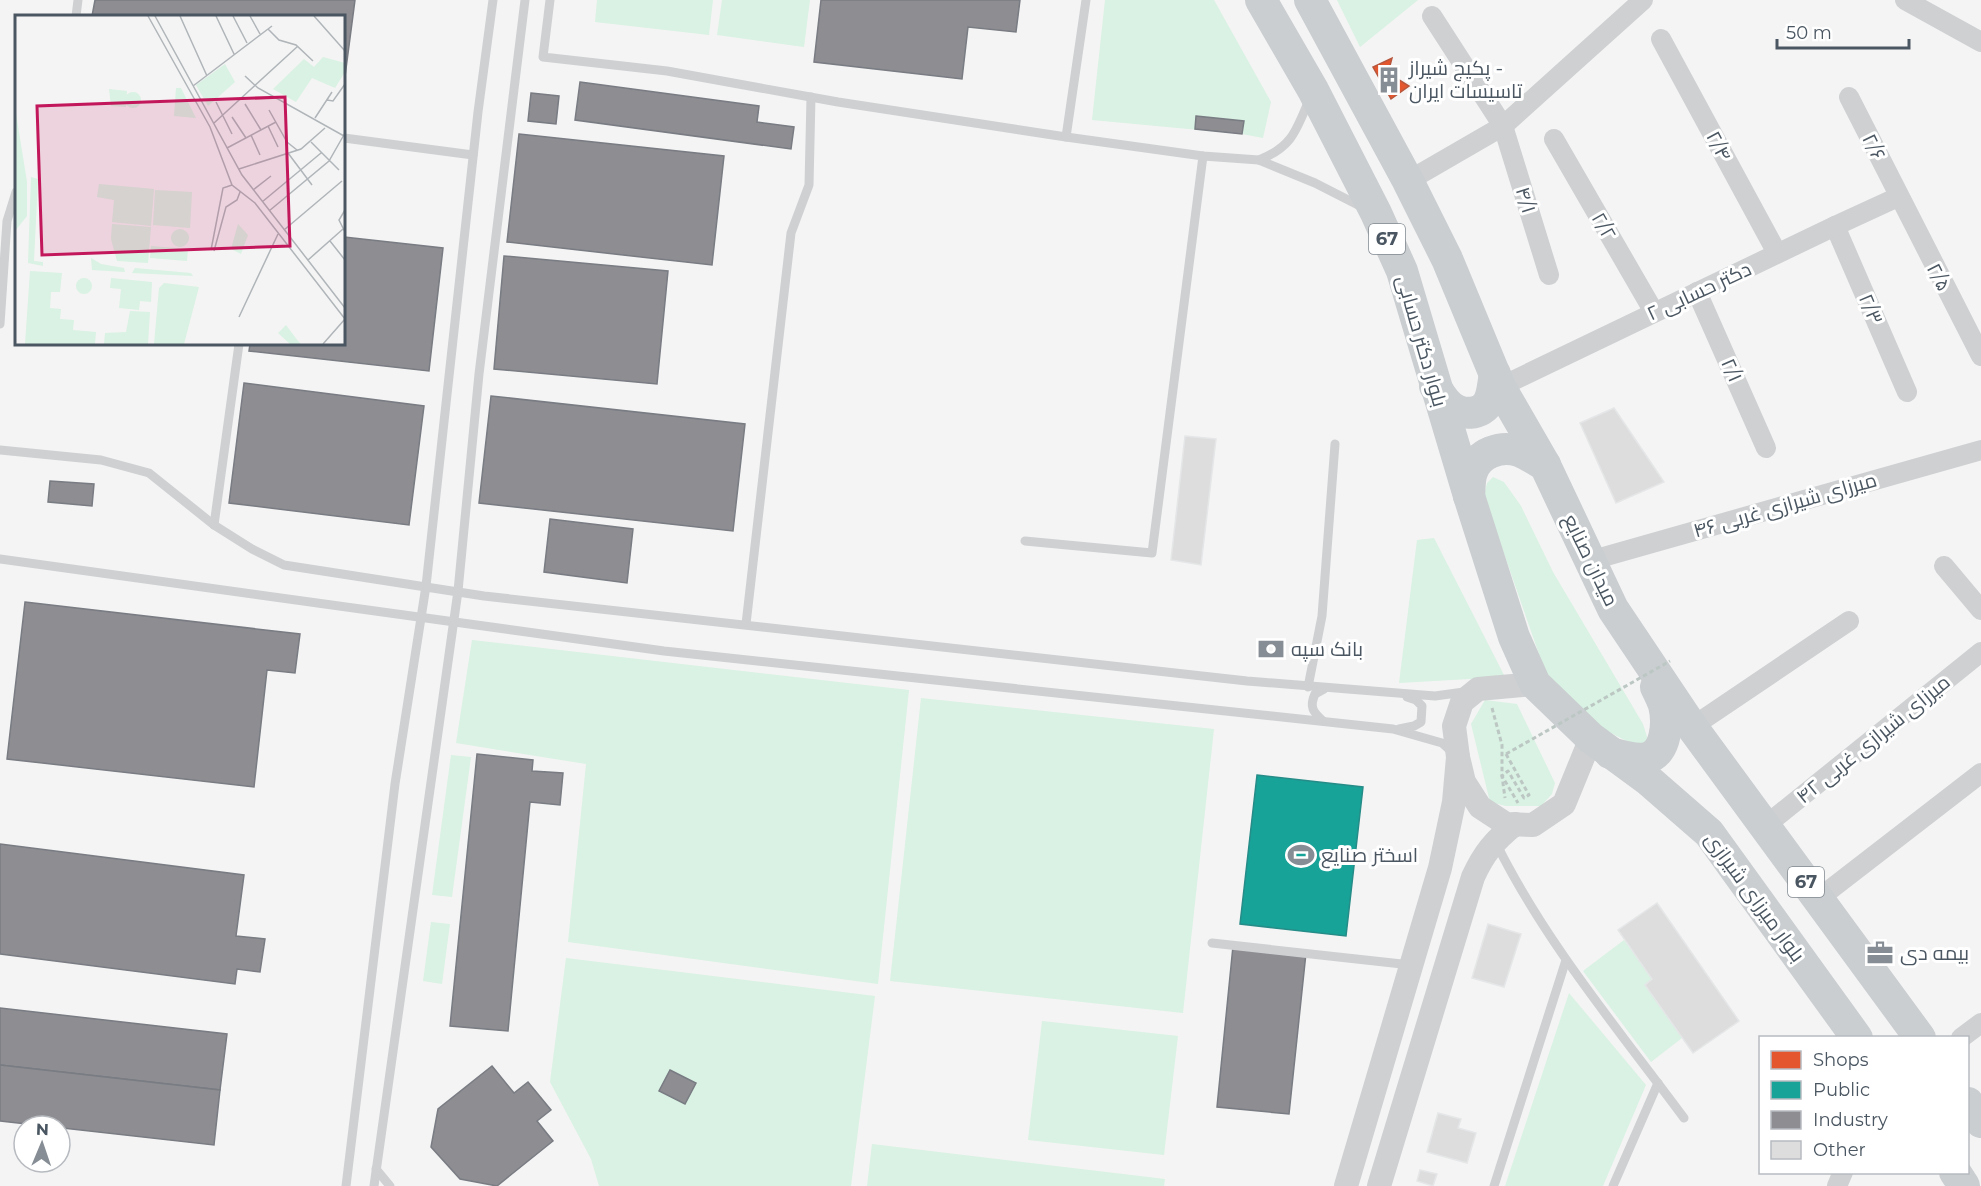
<svg xmlns="http://www.w3.org/2000/svg" width="1981" height="1186" viewBox="0 0 1981 1186" font-family="Montserrat,Cairo,sans-serif">
  <style>
    .green { fill: #d9f2e3 }
    .shops { fill: #e4572e; stroke: #b6573d; stroke-width: 1.5 }
    .public { fill: #17a398; stroke: #268c88; stroke-width: 1.5 }
    .industry { fill: #8d8d92; stroke: #797c83; stroke-width: 1.5 }
    .building { fill: #ddddde; stroke: #e5e6e7; stroke-width: 1.5 }
    .lines { fill: none; stroke-linecap: round; stroke-linejoin: round }
    .path { stroke: #bcc7c4; stroke-width: 3; stroke-dasharray: 4.5 3; stroke-linecap: butt }
    .service { stroke: #ced0d2; stroke-width: 9 }
    .minor { stroke: #ced0d2; stroke-width: 20 }
    .tertiary { stroke: #ced0d2; stroke-width: 24 }
    .primary { stroke: #caced1; stroke-width: 32 }
    .path-bridge { stroke: #bcc7c4; stroke-width: 3; stroke-dasharray: 4.5 3; stroke-linecap: butt }
    .labels { text-anchor: middle; dominant-baseline: central; stroke-width: 6; stroke-linejoin: round; paint-order: stroke }
    .shield { fill: #fff; stroke: #808990; stroke-width: 1.5 }
    .shield-label { font-size: 18px; font-weight: bold; fill: #4a5661 }
    .poi-label { font-size: 20px; fill: #4a5661; stroke: #fff; text-anchor: start }
    .street-label { font-size: 20px; fill: #4a5661; stroke: #fff }
    .inset-road { fill: none; stroke: #b0b5b9; stroke-width: 1.5 }
    .view { fill: #c2185b; fill-opacity: 0.15; stroke: #c2185b; stroke-width: 3 }
    .inset-edge { fill: none; stroke: #4a5661; stroke-width: 3 }
  </style>
  <rect width="100%" height="100%" fill="#f4f4f4"/>
  <g class="green">
    <path d="M597,0H713L709,35L595,22Z"/>
    <path d="M722,0H810L804,47L717,35Z"/>
    <path d="M1105,0H1214L1271,102L1263,138L1242,134L1092,120Z"/>
    <path d="M1337,0H1418L1360,47Z"/>
    <path d="M1493,477L1504,482L1521,506L1553,572L1643,724L1648,740L1638,747L1590,722L1549,683L1484,496L1487,483Z"/>
    <path d="M1434,538L1505,677L1399,683L1417,540Z"/>
    <path d="M472,640L909,690L878,984L568,942L586,764L456,743Z"/>
    <path d="M921,698L1214,729L1183,1013L890,981Z"/>
    <path d="M1485,700L1517,704L1555,783L1552,794L1541,806H1506L1490,802L1471,724Z"/>
    <path d="M451,755L471,757L452,897L432,895Z"/>
    <path d="M431,922L450,924L442,984L423,981Z"/>
    <path d="M1624,940L1652,979L1645,985L1682,1038L1651,1062L1583,971Z"/>
    <path d="M566,958L875,996L851,1186H599L591,1159L550,1082Z"/>
    <path d="M1569,993L1646,1085L1603,1186H1505Z"/>
    <path d="M1042,1021L1178,1036L1164,1155L1028,1140Z"/>
    <path d="M872,1144L1165,1179L1164,1186H867Z"/>
  </g>
  <path class="shops" d="M1392,58L1388,73L1409,86L1391,99L1373,67Z"/>
  <path class="public" d="M1257,775L1363,787L1346,936L1240,924Z"/>
  <g class="industry">
    <path d="M95,0H355L344,84V16H92Z"/>
    <path d="M821,0H1020L1016,32L968,27L962,79L814,62Z"/>
    <path d="M580,82L759,106L757,122L794,127L791,149L575,120Z"/>
    <path d="M531,93L559,96L556,124L528,121Z"/>
    <path d="M1196,116L1244,121L1242,134L1195,129Z"/>
    <path d="M519,134L724,156L712,265L507,242Z"/>
    <path d="M344,237L443,248L429,371L249,351L250,344H344Z"/>
    <path d="M504,256L668,271L657,384L494,369Z"/>
    <path d="M244,383L424,406L409,525L229,503Z"/>
    <path d="M491,396L745,424L733,531L479,503Z"/>
    <path d="M50,481L94,484L92,506L48,502Z"/>
    <path d="M550,519L633,529L627,583L544,572Z"/>
    <path d="M25,602L300,634L295,673L267,670L254,787L7,759Z"/>
    <path d="M477,754L533,760L532,771L563,773L560,805L530,802L508,1031L450,1026Z"/>
    <path d="M0,844L244,875L236,936L265,939L260,972L237,969L235,984L0,954Z"/>
    <path d="M1233,946L1306,953L1289,1114L1217,1107Z"/>
    <path d="M0,1008L227,1034L220,1090L0,1065Z"/>
    <path d="M0,1065L220,1090L214,1145L0,1121Z"/>
    <path d="M492,1066L514,1093L528,1082L551,1110L537,1121L553,1141L497,1186L460,1179L431,1147L438,1109Z"/>
    <path d="M670,1070L696,1083L685,1104L659,1091Z"/>
  </g>
  <g class="building">
    <path d="M1614,408L1664,482L1616,503L1580,423Z"/>
    <path d="M1185,436L1216,439L1201,565L1171,560Z"/>
    <path d="M1657,903L1739,1021L1693,1053L1645,985L1652,979L1618,930Z"/>
    <path d="M1488,924L1521,934L1504,987L1472,978Z"/>
    <path d="M1438,1113L1461,1119L1458,1128L1476,1133L1467,1163L1427,1152Z"/>
    <path d="M1420,1170L1437,1174L1433,1186L1417,1181Z"/>
  </g>
  <g class="lines">
    <g class="path">
      <path d="M1492,708L1502,745V776L1505,798"/>
      <path d="M1506,754L1529,795L1524,798L1508,771L1502,776L1518,803"/>
    </g>
    <g class="service">
      <path d="M550,0L543,57L667,71L838,102L1066,137L1203,156L1259,160L1315,183L1362,207"/>
      <path d="M76,16L78,0"/>
      <path d="M1066,137L1086,0"/>
      <path d="M344,138L473,155"/>
      <path d="M1259,160C1292,147 1296,131 1309,100"/>
      <path d="M0,324L7,221L16,192"/>
      <path d="M0,450L101,460L149,473L214,525L252,549L284,565L484,596L1247,681L1435,696L1464,692"/>
      <path d="M214,525L239,344"/>
      <path d="M1025,541L1152,553L1203,156"/>
      <path d="M0,559L664,651L1393,729L1442,743L1452,752"/>
      <path d="M746,624L791,233L809,185L811,97"/>
      <path d="M1308,687L1322,616L1335,444"/>
      <path d="M1323,721C1313,712 1309,707 1315,694L1324,689"/>
      <path d="M1399,729L1414,726L1421,722L1422,706L1416,700L1407,697"/>
      <path d="M1496,843C1545,942 1618,1029 1684,1118"/>
      <path d="M1212,943L1411,965"/>
      <path d="M376,1169L390,1186"/>
      <path d="M346,1186L395,784L426,586L478,112L493,0"/>
      <path d="M374,1186L458,591L479,374L525,0"/>
      <path d="M1494,1186L1566,960"/>
      <path d="M1613,1186L1658,1083"/>
    </g>
    <g class="minor">
      <path d="M1905,0L1981,42"/>
      <path d="M1432,16L1503,126L1549,275"/>
      <path d="M1661,39L1777,253"/>
      <path d="M1849,97L1981,356"/>
      <path d="M1554,139L1654,312"/>
      <path d="M1408,181L1503,126L1643,0"/>
      <path d="M1835,226L1907,392"/>
      <path d="M1697,292L1766,448"/>
      <path d="M1500,387L1835,226L1898,197"/>
      <path d="M1589,561L1981,450"/>
      <path d="M1944,566L1981,610"/>
      <path d="M1692,727L1849,621"/>
      <path d="M1765,826L1981,652"/>
      <path d="M1818,899L1981,773"/>
      <path d="M1961,1038L1981,1023"/>
      <path d="M1837,1186L1843,1172"/>
    </g>
    <g class="tertiary">
      <path d="M1535,684L1478,689L1462,702L1454,726L1458,757L1464,782L1480,807L1506,824L1533,825L1564,804L1591,738"/>
      <path d="M1346,1186L1440,868L1454,802L1458,757"/>
      <path d="M1379,1186L1473,877C1484,853 1494,841 1515,824"/>
    </g>
    <g class="primary">
      <path d="M1261,0L1313,90L1376,213L1402,271L1469,496L1514,637L1535,684L1591,738L1647,779L1709,833L1857,1038"/>
      <path d="M1310,0L1408,181L1447,259L1500,387L1545,465L1613,609L1692,727L1920,1038"/>
      <path d="M1435,386C1439,393 1443,400 1449,405C1460,416 1482,416 1489,401C1493,393 1493,383 1495,374"/>
      <path d="M1469,496C1470,488 1469,480 1472,472C1478,453 1501,445 1519,451C1528,455 1536,460 1545,465"/>
      <path d="M1610,753C1622,756 1635,761 1647,758C1667,753 1668,721 1664,705C1662,699 1659,693 1656,687"/>
      <path d="M1968,1103L1981,1122"/>
      <path d="M1955,1172L1964,1186"/>
    </g>
    <path class="path-bridge" d="M1506,754L1670,661"/>
  </g>
  <defs>
    <g id="building-bare" transform="scale(2.07)"><path d="M-4-6H4V6H1V3H-1V6H-4ZM-2.5-4.3h1.7v1.8h-1.7ZM.8-4.3h1.7v1.8H.8ZM-2.5-1h1.7V.8h-1.7ZM.8-1h1.7V.8H.8Z" fill="#868d94" stroke="#fff" stroke-width="2.5" paint-order="stroke"/></g>
    <g id="bank-bare" transform="scale(2.07)"><path d="M-6-4H6V4H-6ZM0-2.3a2.3 2.3 0 1 0 0 4.6a2.3 2.3 0 1 0 0-4.6Z" fill="#868d94" stroke="#fff" stroke-width="2.5" paint-order="stroke"/></g>
    <g id="stadium-bare" transform="scale(2.07)"><path d="M0-5a6.5 5 0 1 0 0 10a6.5 5 0 1 0 0-10ZM-3.5-1.8h7v3.6h-7Z" fill="#868d94" stroke="#fff" stroke-width="2.5" paint-order="stroke"/></g>
    <g id="office-bare" transform="scale(2.07)"><path d="M-6-3h4V-5.5h4V-3h4V5H-6ZM-1-4.5V-3h2v-1.5ZM-6 0V1H6V0Z" fill="#868d94" stroke="#fff" stroke-width="2.5" paint-order="stroke"/></g>
  </defs>
  <g fill-rule="evenodd">
    <use href="#building-bare" x="1389" y="80"/>
    <use href="#bank-bare" x="1271" y="649"/>
    <use href="#stadium-bare" x="1301" y="855"/>
    <use href="#office-bare" x="1880" y="953"/>
  </g>
  <g class="labels">
    <g class="shield">
      <rect x="1369" y="224" width="36" height="30" rx="4.5"/>
      <rect x="1788" y="867" width="36" height="30" rx="4.5"/>
    </g>
    <g class="shield-label">
      <text x="1387" y="239">67</text>
      <text x="1806" y="882">67</text>
    </g>
    <g class="poi-label">
      <text x="1409" y="68">پکیج شیراز -<tspan x="1409" dy="23">تاسیسات ایران</tspan></text>
      <text x="1291" y="649">بانک سپه</text>
      <text x="1321" y="855">اسختر صنایع</text>
      <text x="1900" y="953">بیمه دی</text>
    </g>
    <g class="street-label">
      <text transform="translate(1719 146) rotate(62)">۲/۴</text>
      <text transform="translate(1874 147) rotate(64)">۲/۶</text>
      <text transform="translate(1526 200) rotate(73)">۴/۱</text>
      <text transform="translate(1604 226) rotate(60)">۲/۲</text>
      <text transform="translate(1939 277) rotate(63)">۲/۵</text>
      <text transform="translate(1699 291) rotate(-25)">دکتر حسابی ۲</text>
      <text transform="translate(1871 309) rotate(67)">۲/۳</text>
      <text transform="translate(1422 341) rotate(74)">بلوار دکتر حسابی</text>
      <text transform="translate(1732 370) rotate(66)">۲/۱</text>
      <text transform="translate(1785 505) rotate(-16)">میرزای شیرازی غربی ۴۶</text>
      <text transform="translate(1591 560) rotate(64)">میدان صنایع</text>
      <text transform="translate(1873 739) rotate(-39)">میرزای شیرازی غربی ۴۲</text>
      <text transform="translate(1755 897) rotate(54)">بلوار میرزای شیرازی</text>
    </g>
  </g>
  <g transform="translate(15 15)">
    <rect width="330" height="330" fill="#f4f4f4"/>
    <path d="M308,42L330,48V57L320,73L297,63L281,87L258,74L289,44L299,52ZM210,49L220,67L193,91L181,70ZM161,73H166L181,103L159,101ZM94,74L112,76L111,92L96,91ZM110 85a8 8 0 1 1 16 0a8 8 0 1 1-16 0ZM0,92L12,167V201L0,216ZM16,162L23,164L19,246L28,247V251L13,248ZM84,169L139,174L136,211L97,207L99,185L82,182ZM140,175L177,177L175,213L138,210ZM97,209L136,212L133,248L102,246L96,224ZM223,209L233,220L226,239L216,234ZM156 223a9 9 0 1 1 18 0a9 9 0 1 1-18 0ZM136,231L173,234L172,246L135,243ZM76,243L86,249L109,253L110,257L77,255ZM120,253L176,258L178,261L117,258ZM15,256L47,258L45,277H36L35,293L46,294L45,304L59,305L58,315L81,317L80,329H10ZM96,263L137,267L136,287L125,286L124,295L104,293L106,274L95,273ZM61 271a8 8 0 1 1 16 0a8 8 0 1 1-16 0ZM149,268L184,272L169,329H139L144,273ZM115,296L135,297L133,329H89L90,318L111,317ZM271,310L283,326L286,329H275L263,318Z" fill="#d9f2e3"/>
    <path class="inset-road" d="M133,1L195,112L217,170L240,188L330,304M140,1L227,160L330,293M165,1L192,61M201,1L219,39M218,1L232,28M235,1L245,19M299,1L330,36M253,14L264,25L281,30L298,46M230,61L243,73L329,121M178,71L257,11M312,85L318,86L330,69M201,87L217,119M230,89L246,115M254,95L272,127L282,135M217,102L231,123M300,103L317,77M199,108L283,31M253,111L263,132M236,120L245,140M296,127L324,155M212,133L261,107M273,138L297,170M224,154L286,134L310,113M238,175L256,161M247,187L306,138M330,195L324,205L330,217M254,196L314,146L330,118M269,215L327,166M315,226L330,245M196,235L208,173L217,170M199,236L211,192L222,185L225,177M293,245L328,214M224,302L263,219M308,329L330,304"/>
    <path class="view" d="M270,82L275,231L27,240L22,91Z"/>
    <rect width="330" height="330" class="inset-edge"/>
  </g>
  <rect x="1759" y="1036" width="210" height="138" fill="#ffffff" stroke="#b7bbc0" stroke-width="1.5"/>
  <rect x="1771" y="1051" width="30" height="18" fill="#e4572e" stroke="#b7bbc0" stroke-width="1.5"/>
  <text x="1813" y="1066" font-size="18" fill="#4a5661">Shops</text>
  <rect x="1771" y="1081" width="30" height="18" fill="#17a398" stroke="#b7bbc0" stroke-width="1.5"/>
  <text x="1813" y="1096" font-size="18" fill="#4a5661">Public</text>
  <rect x="1771" y="1111" width="30" height="18" fill="#8d8d92" stroke="#b7bbc0" stroke-width="1.5"/>
  <text x="1813" y="1126" font-size="18" fill="#4a5661">Industry</text>
  <rect x="1771" y="1141" width="30" height="18" fill="#ddddde" stroke="#b7bbc0" stroke-width="1.5"/>
  <text x="1813" y="1156" font-size="18" fill="#4a5661">Other</text>
  <g transform="translate(42 1144) rotate(2)"><circle r="28" fill="#ffffff" stroke="#b7bbc0" stroke-width="1.5"/>
  <path d="M0-4.5L10 22L0 15L-10 22Z" fill="#868d94"/>
  <text y="-9" font-size="16" font-weight="bold" text-anchor="middle" fill="#4a5661">N</text>
  </g>
  <path d="M1777 39v9h132v-9" fill="none" stroke="#4a5661" stroke-width="3"/>
  <text x="1786" y="39" font-size="18" fill="#4a5661" stroke="#ffffff" stroke-width="4.5" paint-order="stroke">50 m</text>
</svg>
